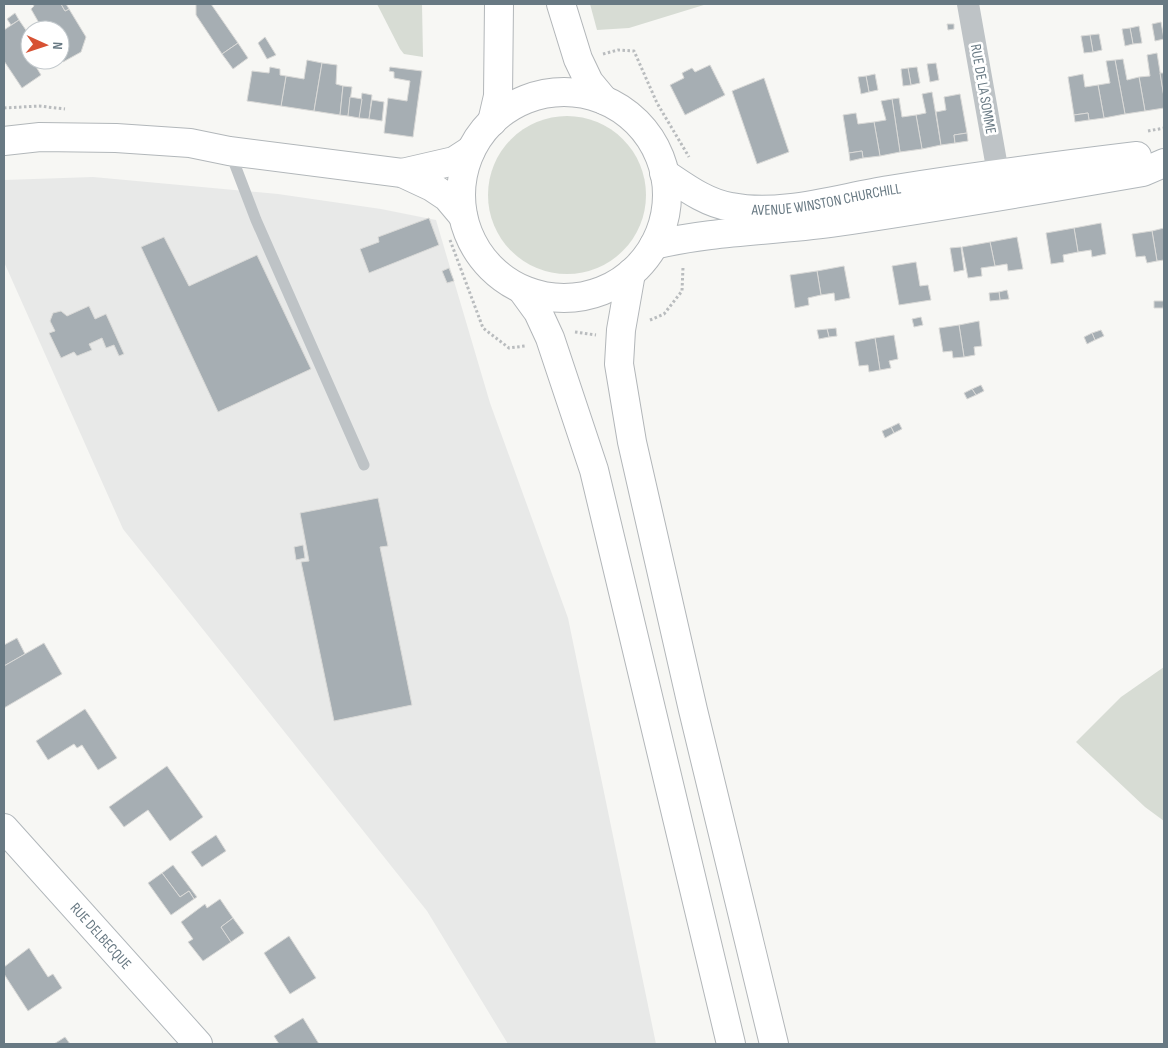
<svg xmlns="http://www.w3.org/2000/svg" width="1168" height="1048" viewBox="0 0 1168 1048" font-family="'Sofia Sans Condensed',sans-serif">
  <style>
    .built { fill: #e8e9e8 }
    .green { fill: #d7dcd4 }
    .building { fill: #a6aeb3; stroke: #d9d9d7 }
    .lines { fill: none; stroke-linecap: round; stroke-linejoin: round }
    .secondary-casing { stroke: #b1b7bb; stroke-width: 30 }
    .primary-casing { stroke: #b2b7ba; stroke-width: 30 }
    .highway-casing { stroke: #b2b6b9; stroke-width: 30 }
    .path { stroke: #b9bcbe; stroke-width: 3; stroke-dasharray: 2.5 2.5; stroke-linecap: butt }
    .lane { stroke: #bec3c6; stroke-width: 11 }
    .street { stroke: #bec3c6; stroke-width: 22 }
    .secondary { stroke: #fff; stroke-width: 28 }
    .primary { stroke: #fff; stroke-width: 28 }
    .highway { stroke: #fff; stroke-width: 28 }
    .labels { text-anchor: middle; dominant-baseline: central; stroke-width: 5; stroke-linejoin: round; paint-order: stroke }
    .street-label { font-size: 15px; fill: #687983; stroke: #fff }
  </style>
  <rect width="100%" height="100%" fill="#f7f7f4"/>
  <path class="built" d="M93,177L278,194L381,209L436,220L490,403L568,618L656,1044H508L427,911L123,529L4,262V180Z"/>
  <g class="green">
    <path d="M377,4H422L423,57L404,54L400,49Z"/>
    <path d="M590,4H707L629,28L597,30Z"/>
    <circle cx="567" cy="195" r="79"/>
    <path d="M1164,667V821L1145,807L1076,742L1121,697Z"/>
  </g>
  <g class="building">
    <path d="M33,4H61L65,11L69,9L86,37L81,52L63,62L60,58V30H43L31,9L34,6Z"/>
    <path d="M61,4H66L69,9L65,11Z"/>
    <path d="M196,4H211L238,43L222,54L196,15Z"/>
    <path d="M15,13L19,20L11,25L7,19Z"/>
    <path d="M19,20L30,36V60H43L35,65L41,75L22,88L4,61V30Z"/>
    <path d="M1161,22L1164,39L1155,41L1152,24Z"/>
    <path d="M947,24H954V29L948,30Z"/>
    <path d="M1139,26L1142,43L1133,44L1130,28Z"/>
    <path d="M1130,28L1133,44L1125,46L1122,29Z"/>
    <path d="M1099,34L1102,50L1093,52L1090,35Z"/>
    <path d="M1090,35L1093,52L1084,53L1081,36Z"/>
    <path d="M265,37L276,55L267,59L258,43Z"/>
    <path d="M238,43L248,58L233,69L222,54Z"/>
    <path d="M1157,53L1164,97V108L1145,111L1139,77L1150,76L1147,55Z"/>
    <path d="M1123,59L1127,80L1139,77L1145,111L1125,114L1115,60Z"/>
    <path d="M307,60L322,63L314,111L281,106L286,76L304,79Z"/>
    <path d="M1115,60L1125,114L1104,118L1098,85L1110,83L1106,61Z"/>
    <path d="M322,63L337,65L336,84L343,86L340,115L314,111Z"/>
    <path d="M936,63L939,80L930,82L927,64Z"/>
    <path d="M710,65L725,95L685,115L670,85L684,78L682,73L692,68L695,72Z"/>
    <path d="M270,67L280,69V75L286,76L281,106L247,101L252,71L269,73Z"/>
    <path d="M390,67L422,71L413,137L384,133L388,98L407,101L410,81L394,78V72L389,71Z"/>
    <path d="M917,67L920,83L911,85L908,68Z"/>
    <path d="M908,68L911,85L903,86L901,69Z"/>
    <path d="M1160,73H1164V97Z"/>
    <path d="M875,74L878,90L869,92L866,76Z"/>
    <path d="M1083,74L1085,87L1098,85L1104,118L1089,120L1088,113L1074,115L1068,77Z"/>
    <path d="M866,76L869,92L861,94L858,77Z"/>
    <path d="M764,78L789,152L757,164L732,91Z"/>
    <path d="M343,86L352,87L348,116L340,115Z"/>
    <path d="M932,92L941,145L922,149L916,115L926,113L922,94Z"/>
    <path d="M362,93L372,95L369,119L359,118Z"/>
    <path d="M960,94L967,133L954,135L955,143L941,145L936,112L946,110L944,97Z"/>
    <path d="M350,97L362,99L359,118L348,116Z"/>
    <path d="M899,98L902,117L916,115L922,149L900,152L892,99Z"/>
    <path d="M892,99L900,152L880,156L874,122L886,120L881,101Z"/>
    <path d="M372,100L384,102L382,121L369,119Z"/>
    <path d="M856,113L858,124L874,122L880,156L863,158L862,151L849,153L843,115Z"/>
    <path d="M1088,113L1089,120L1075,122L1074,115Z"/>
    <path d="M967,133L968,141L955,143L954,135Z"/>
    <path d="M862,151L863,158L850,161L849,153Z"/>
    <path d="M429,218L439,245L369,273L360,249L379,242L378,237Z"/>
    <path d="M1101,223L1106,254L1092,257L1091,250L1078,252L1074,228Z"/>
    <path d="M1074,228L1078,252L1063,255L1064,262L1051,264L1046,233Z"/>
    <path d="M1164,228V260L1157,261L1152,231Z"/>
    <path d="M1152,231L1157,261L1147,263L1145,256L1136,257L1132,234Z"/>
    <path d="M164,237L189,286L257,255L311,369L218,412L141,247Z"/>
    <path d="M1017,237L1023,269L1008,271L1007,264L995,266L990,242Z"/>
    <path d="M990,242L995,266L981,268L982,276L968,278L962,247Z"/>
    <path d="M961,247L964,270L954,272L950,248Z"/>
    <path d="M916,262L920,286L928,285L931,300L899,305L892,266Z"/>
    <path d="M844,266L850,298L835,301L834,293L821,295L817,271Z"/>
    <path d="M449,268L454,281L447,283L442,271Z"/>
    <path d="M817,271L821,295L808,298L809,305L795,308L790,275Z"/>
    <path d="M1007,290L1009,299L1000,300L999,292Z"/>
    <path d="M999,292L1000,300L990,301L989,293Z"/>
    <path d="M1154,301H1164L1163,308H1154Z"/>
    <path d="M89,306L95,319L106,314L124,354L119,356L114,345L106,348L102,338L89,344L92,350L77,356L74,352L61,358L49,333L55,331L50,321L53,313L61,311L67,316Z"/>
    <path d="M921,317L923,325L914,327L912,319Z"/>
    <path d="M979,321L982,346L974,347L975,355L964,357L959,325Z"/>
    <path d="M959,325L964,357L953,358L952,351L943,352L939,328Z"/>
    <path d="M836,328L837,336L829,337L827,329Z"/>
    <path d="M827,329L829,337L819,339L817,330Z"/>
    <path d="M1101,330L1104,336L1095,340L1092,333Z"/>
    <path d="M1092,333L1095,340L1087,344L1084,337Z"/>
    <path d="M894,335L898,359L889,361L891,368L880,370L875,338Z"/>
    <path d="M875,338L880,370L869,372L868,365L859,366L855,342Z"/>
    <path d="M981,385L984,391L976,395L972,389Z"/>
    <path d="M972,389L976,395L967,399L964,393Z"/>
    <path d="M899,423L902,429L894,433L891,427Z"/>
    <path d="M891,427L894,433L885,438L882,431Z"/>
    <path d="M378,498L388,546L380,547L412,705L334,721L301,562L309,561L300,513Z"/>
    <path d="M303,545L305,558L296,560L294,547Z"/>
    <path d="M17,638L25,654L4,666V645Z"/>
    <path d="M44,643L62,674L4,708V666Z"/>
    <path d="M85,709L117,758L98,770L82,745L77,748L74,744L48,760L36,741Z"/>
    <path d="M167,766L203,817L170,841L148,810L124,827L109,807Z"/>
    <path d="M216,835L226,851L202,867L191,852Z"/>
    <path d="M173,865L197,897L194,899L189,891L180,897L162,873Z"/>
    <path d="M162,873L180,897L189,891L194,899L171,915L148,883Z"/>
    <path d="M220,899L233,918L221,927L231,942L203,961L188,942L193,939L181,922L205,904L207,908Z"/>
    <path d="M233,918L244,933L231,942L221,927Z"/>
    <path d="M289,936L316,978L290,994L264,953Z"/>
    <path d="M29,948L48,977L53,974L62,988L28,1011L4,974V967Z"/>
    <path d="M303,1018L319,1044H279L274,1036Z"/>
    <path d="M65,1037L70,1044H54Z"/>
  </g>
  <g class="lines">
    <g class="secondary-casing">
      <g id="secondary">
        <path id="s1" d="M664,173C685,187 706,203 731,207C781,217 839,198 889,190C971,177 1054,166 1137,156"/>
        <path d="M654,245C712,231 772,231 831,223C935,208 1039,190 1143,172L1164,163"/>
        <path id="s2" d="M4,828L198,1044"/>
      </g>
    </g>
    <g class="primary-casing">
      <g id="primary">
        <path d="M4,141L40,137L116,138L190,143L229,151L402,173L432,187L447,197L463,216"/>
        <path d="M402,173L454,161L471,150"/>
      </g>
    </g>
    <g class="highway-casing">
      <g id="highway">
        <path d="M561,4L578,59L589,82L604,100"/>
        <circle cx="564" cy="195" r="103"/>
        <path d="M492,122L498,96L499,4"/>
        <path d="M631,273L621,330L619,364L632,442L693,710L774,1044"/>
        <path d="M522,290L538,312L550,338L594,470L731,1044"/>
      </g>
    </g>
    <g class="path">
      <path d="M603,54L618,50L634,51L657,103L689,157"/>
      <path d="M4,108L39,106L65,109"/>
      <path d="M1148,131L1164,128"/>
      <path d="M450,240L483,328L509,348L525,346"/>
      <path d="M650,320L664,314L682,291L683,267"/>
      <path d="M575,332L596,335"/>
    </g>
    <path class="lane" d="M230,152L256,220L364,465"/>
    <path class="street" d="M968,4L998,173"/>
    <use href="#secondary" class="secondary"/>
    <use href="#primary" class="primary"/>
    <use href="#highway" class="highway"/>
  </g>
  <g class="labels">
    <g class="street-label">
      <text transform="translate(983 89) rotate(80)">RUE DE LA SOMME</text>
      <text stroke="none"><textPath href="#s1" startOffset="172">AVENUE WINSTON CHURCHILL</textPath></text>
      <text stroke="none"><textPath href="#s2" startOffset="145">RUE DELBECQUE</textPath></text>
    </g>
  </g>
  <rect width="1168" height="1048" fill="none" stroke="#687983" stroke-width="10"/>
  <g transform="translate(45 45) rotate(93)"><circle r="24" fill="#ffffff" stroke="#c3c9cd"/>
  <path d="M0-4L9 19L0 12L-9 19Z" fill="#d75234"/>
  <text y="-8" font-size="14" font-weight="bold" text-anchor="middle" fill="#687983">N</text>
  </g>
</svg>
